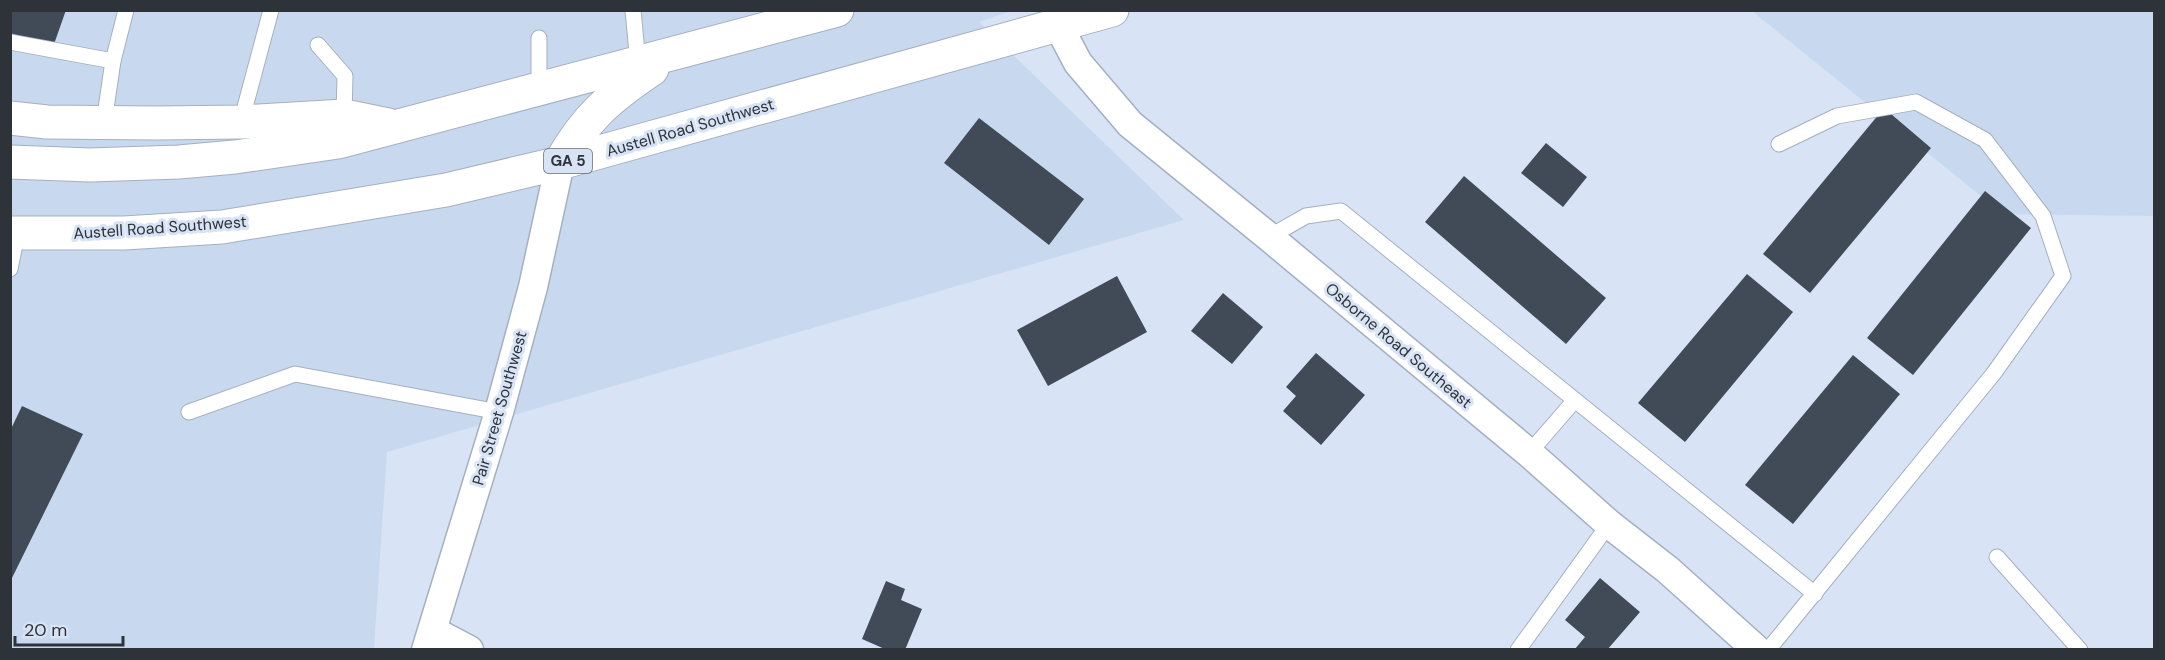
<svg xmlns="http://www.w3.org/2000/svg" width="2165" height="660" viewBox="0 0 2165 660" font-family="'DM Sans',sans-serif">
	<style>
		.built { fill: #c8d9ef }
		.building { fill: #414b58 }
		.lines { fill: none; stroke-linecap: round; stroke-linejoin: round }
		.lane-casing { stroke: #a4b0bf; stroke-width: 17 }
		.street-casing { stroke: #a4b0bf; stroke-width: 31 }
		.primary-casing { stroke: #a4b0bf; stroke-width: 35 }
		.lane { stroke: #fff; stroke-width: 15 }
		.street { stroke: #fff; stroke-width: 28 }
		.primary { stroke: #fff; stroke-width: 33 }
		.labels { text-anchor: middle; stroke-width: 6; stroke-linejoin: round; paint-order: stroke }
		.shield { fill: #d8e4f5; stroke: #616871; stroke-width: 1.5 }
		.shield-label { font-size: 15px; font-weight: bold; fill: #2e3339 }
		.street-label { font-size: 16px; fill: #2e3339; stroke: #d8e4f5 }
	</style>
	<rect width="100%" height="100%" fill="#d8e4f5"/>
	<g class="built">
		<polygon points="10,11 1011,11 979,22 1184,220 387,452 374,649 11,649"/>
		<polygon points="1752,11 2154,11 2154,216 2003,214"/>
	</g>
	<g class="building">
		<polygon points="10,10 66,10 53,47 10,33"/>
		<polygon points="1884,108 1931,148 1810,293 1763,254"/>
		<polygon points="979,118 1084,199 1049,245 944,163"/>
		<polygon points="1546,143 1587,177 1563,207 1521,173"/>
		<polygon points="1464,176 1606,298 1566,344 1425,222"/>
		<polygon points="1985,191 2031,228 1913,375 1867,338"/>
		<polygon points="1747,274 1793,312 1685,442 1638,403"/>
		<polygon points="1117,276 1147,332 1048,386 1017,330"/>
		<polygon points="1223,293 1263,327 1232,364 1191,331"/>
		<polygon points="1316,353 1365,395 1321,445 1283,411 1296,396 1286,387"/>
		<polygon points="1853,355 1900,394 1793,524 1745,485"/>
		<polygon points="22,406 83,434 10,582 10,431"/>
		<polygon points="1600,578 1640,612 1607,650 1574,650 1585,637 1565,620"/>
		<polygon points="886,581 905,589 901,600 922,609 905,650 887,650 862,639"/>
	</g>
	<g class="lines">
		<g class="lane-casing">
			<g id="lane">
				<polyline points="633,10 638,64"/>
				<polyline points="539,38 539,90"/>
				<polyline points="10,42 113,61 104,122"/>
				<polyline points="318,45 345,76 344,116"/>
				<polyline points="113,61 126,10"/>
				<polyline points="241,122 271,10"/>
				<polyline points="1269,237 1306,216 1341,211 1815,594"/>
				<polyline points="10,269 17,234"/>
				<polyline points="189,412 295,374 499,412"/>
				<polyline points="1529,453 1575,400"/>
				<polyline points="1997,557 2080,650"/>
				<polyline points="1518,650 1609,524"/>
				<polyline points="1768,650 1994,373 2063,276 2043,216 1985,140 1916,102 1837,116 1779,144"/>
			</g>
		</g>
		<g class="street-casing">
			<g id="street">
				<polyline points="1058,25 1078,63 1130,124 1269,237 1529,453 1609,524 1668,570 1757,650"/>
				<polyline points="433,631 469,650"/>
				<polyline points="426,650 499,412 533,287 560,163"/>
			</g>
		</g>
		<g class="primary-casing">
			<g id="primary">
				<polyline points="10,118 47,122 157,123 241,122 344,116 388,125"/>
				<polyline points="10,162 90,165 179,162 235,157 338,142 837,10"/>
				<path d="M560,163C586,117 609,98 652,69"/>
				<polyline points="10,233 124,233 222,227 446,190 560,163 1112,10"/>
			</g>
		</g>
		<use href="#lane" class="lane"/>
		<use href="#street" class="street"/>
		<use href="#primary" class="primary"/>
	</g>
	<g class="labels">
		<rect class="shield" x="544" y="149" width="48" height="24" rx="4.5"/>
		<g class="shield-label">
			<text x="568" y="166">GA 5</text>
		</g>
		<g class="street-label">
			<text transform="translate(690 127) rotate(-16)" y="6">Austell Road Southwest</text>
			<text transform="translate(160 227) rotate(-4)" y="6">Austell Road Southwest</text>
			<text transform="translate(1399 345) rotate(40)" y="6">Osborne Road Southeast</text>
			<text transform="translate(499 408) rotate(-74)" y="6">Pair Street Southwest</text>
		</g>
	</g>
	<rect width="2165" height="660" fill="none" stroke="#2e3339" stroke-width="24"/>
	<path d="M15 636v9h108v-9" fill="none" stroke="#2e3339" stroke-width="3"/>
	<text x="24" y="636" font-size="18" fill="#2e3339" stroke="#d8e4f5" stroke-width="4.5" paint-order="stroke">20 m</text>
</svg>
